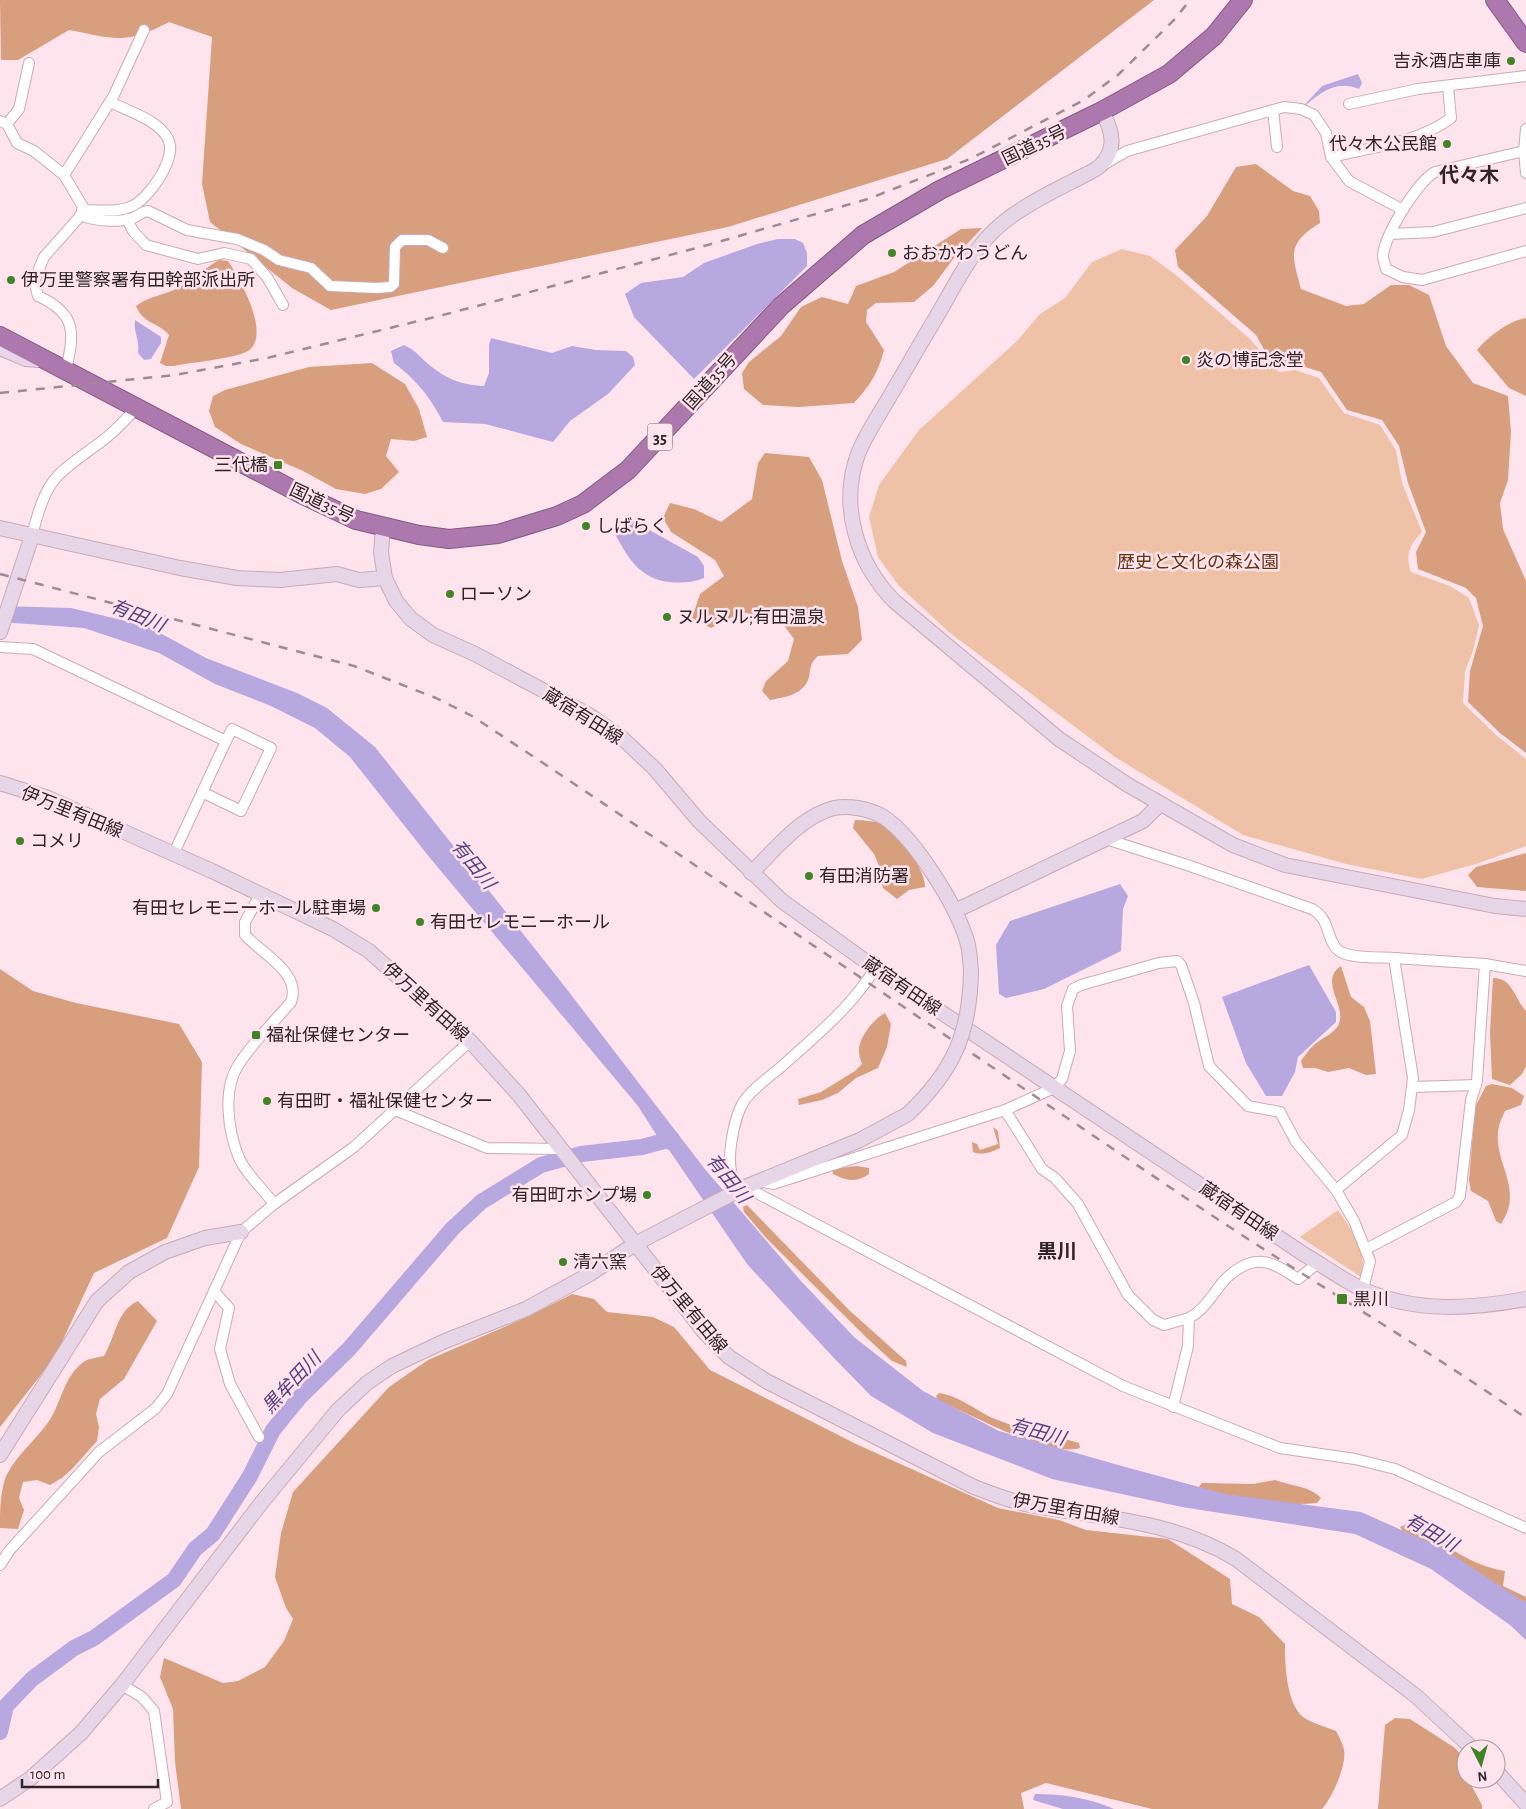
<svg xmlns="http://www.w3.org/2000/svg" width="1526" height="1809" viewBox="0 0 1526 1809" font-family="'Alegreya Sans','Noto Sans JP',sans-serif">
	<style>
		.green { fill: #efc2a7 }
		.forest { fill: #d79f7e }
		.water { fill: #b7a8e0 }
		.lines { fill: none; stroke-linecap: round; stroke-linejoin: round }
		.river { stroke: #b7a8e0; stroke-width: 16 }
		.street-casing { stroke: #cbaab6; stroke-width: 12 }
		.secondary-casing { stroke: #cbaab6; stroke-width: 16 }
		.highway-casing { stroke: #815b7f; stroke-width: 20 }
		.street { stroke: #fff; stroke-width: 10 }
		.secondary { stroke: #e6d6e7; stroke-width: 14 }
		.highway { stroke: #ad78ae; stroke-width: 18 }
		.rail { stroke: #a08b93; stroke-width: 2.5; stroke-dasharray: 9 9; stroke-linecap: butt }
		.secondary-bridge-casing { stroke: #cbaab6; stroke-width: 16; stroke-linecap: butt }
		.secondary-bridge { stroke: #e6d6e7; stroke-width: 14 }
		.poi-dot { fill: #408427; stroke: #ffe3ed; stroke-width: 2 }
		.labels { text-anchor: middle; stroke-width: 5; stroke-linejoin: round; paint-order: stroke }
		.shield { fill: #ffe3ed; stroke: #6e5d64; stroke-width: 1 }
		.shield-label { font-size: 16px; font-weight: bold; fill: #302429 }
		.poi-label { font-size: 18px; fill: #302429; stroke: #ffe3ed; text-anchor: start }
		.street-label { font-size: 18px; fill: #302429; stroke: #ffe3ed }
		.park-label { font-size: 18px; fill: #67330e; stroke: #ffe3ed }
		.water-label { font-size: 19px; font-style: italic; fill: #553f83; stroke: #ffe3ed }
		.quarter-label { font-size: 20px; font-weight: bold; fill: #302429; stroke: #ffe3ed }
	</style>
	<rect width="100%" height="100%" fill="#ffe3ed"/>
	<g class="green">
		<path d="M1122,249L1150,256L1176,275L1250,339L1279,372L1295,370L1319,378L1344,413L1380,425L1396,450L1402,483L1422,532C1409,546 1405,554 1411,572L1450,586L1469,598L1479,625L1473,651L1465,671L1463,703L1497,736L1526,759V846L1476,864L1421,879L1346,864L1243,835L1115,757L950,633L899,586L878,557L869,517L879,485L919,430L1017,341L1040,314L1065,298L1092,262Z"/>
		<path d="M1338,1210C1352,1231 1368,1250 1361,1277L1300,1237Z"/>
	</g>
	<g class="forest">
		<path d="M0,0H1154L947,159L728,227L331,310L292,288L210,222L202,184L212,37L169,22C125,45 116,39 69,30L18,60H1Z"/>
		<path d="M1256,164L1293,191L1310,196L1319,211L1320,223C1286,244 1292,255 1301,289L1346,306L1364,304L1391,285H1409L1429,295L1446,346L1473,383L1508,396L1511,432L1508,480L1500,503L1503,529L1526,581V753L1500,733L1468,702L1470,671L1483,626L1476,598L1466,588L1418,569L1416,552L1426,532L1408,483L1399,446L1382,420L1347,410L1321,372L1299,365L1282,368L1267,355L1256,335L1178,267L1175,250L1207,216L1236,167Z"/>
		<path d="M982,228L954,258L933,286L914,302L876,303L867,310L866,322L884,350C878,373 870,386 854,403L799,407L763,405L744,389L742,373L749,362L781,336L801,307L822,297L848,304L856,286L894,272L961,229Z"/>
		<path d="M219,260L228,261C239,277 274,338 246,352C231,359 193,362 174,366H166L160,363L169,335C157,321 144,325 136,306C150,295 168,295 183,285C196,278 206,267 219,260Z"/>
		<path d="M1526,318V396L1509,388L1477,350C1489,336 1508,321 1526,318Z"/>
		<polygon points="372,363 405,384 419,409 427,437 414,441 391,439 386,456 399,472 381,489 365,494 336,489 303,471 241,444 215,427 209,411 213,396 225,390 309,367"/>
		<path d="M765,453L809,457L822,480L842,561L858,607L862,640L848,654L818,656C810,663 811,667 809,677C804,695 785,697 770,700L762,691L766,681L788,661L794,639L780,620L742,612L711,628L692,618L700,594L724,576L715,560L671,532L663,518L670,503L694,509L721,522L752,499L758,463Z"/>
		<path d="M855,820C864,820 874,821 882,824C898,832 926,870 925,887L909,890L897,899L883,888L880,876L882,873L874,854L853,828Z"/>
		<polygon points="1526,853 1526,891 1477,887 1468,875 1476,867"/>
		<path d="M1341,966L1351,997L1364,1007L1370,1021L1376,1074L1366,1075L1349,1068L1328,1072L1315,1068H1303L1301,1061C1305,1056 1308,1050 1313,1046C1322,1037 1338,1033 1340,1020C1343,1002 1320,980 1341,966Z"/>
		<polygon points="0,969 33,991 76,1003 179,1024 202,1062 199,1167 167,1238 94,1273 55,1357 0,1427"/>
		<path d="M1493,978C1513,978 1514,998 1526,1011V1066L1522,1074L1510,1085L1492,1079L1490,1032Z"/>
		<path d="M885,1013L891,1024L887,1047L878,1068L856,1078L838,1093L822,1100L799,1105L798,1099L821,1092L855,1071L862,1064C861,1061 859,1056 859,1052C858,1039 873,1019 885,1013Z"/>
		<path d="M1492,1084L1512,1088L1524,1096L1521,1105L1505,1111C1503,1116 1500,1121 1499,1126C1491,1161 1526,1189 1501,1224L1496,1221L1488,1201L1471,1191L1469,1180L1475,1107L1486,1086Z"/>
		<path d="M993,1127L998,1131L1000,1148C992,1152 982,1156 973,1152L972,1142L977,1144L980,1150L998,1144Z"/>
		<path d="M856,1166L869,1168V1174C856,1183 847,1181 833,1174L832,1169Z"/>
		<polygon points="747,1205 849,1310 906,1361 907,1367 892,1361 868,1339 767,1239 744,1212 743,1207"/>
		<path d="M572,1294L594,1299L607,1312L653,1317L674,1327L710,1370L856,1444L998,1508L1059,1520L1086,1530L1168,1539L1230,1579L1232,1604L1259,1617L1285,1644C1285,1665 1286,1702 1303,1717C1312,1723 1326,1727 1336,1731C1339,1737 1343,1744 1344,1750C1347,1765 1332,1798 1322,1809H1152L1046,1783L1021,1793L1024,1809H181L175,1762L173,1709L160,1677L164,1658L223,1683L238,1681L265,1667L284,1641L293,1619L286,1608L275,1577L281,1533L293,1492L389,1387L428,1360L527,1317Z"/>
		<path d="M138,1301L157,1321L124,1379L100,1399L96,1414L99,1427L97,1441L73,1468L62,1478L50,1485L37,1480L23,1482L19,1498L24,1510L18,1529L0,1528C0,1512 0,1495 5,1479C15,1455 37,1440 51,1418C61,1401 64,1379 80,1365C86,1358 96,1358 104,1356C116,1336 116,1311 138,1301Z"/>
		<path d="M939,1393C960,1396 976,1411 995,1419C1023,1430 1051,1434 1079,1443L1080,1448C1046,1458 971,1413 938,1401L936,1396Z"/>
		<path d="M1275,1480C1291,1486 1310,1486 1321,1498L1317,1503C1277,1507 1237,1498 1198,1488L1202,1483L1253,1484Z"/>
		<path d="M1421,1522C1442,1546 1473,1566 1505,1571L1503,1586L1526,1597V1619L1407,1537L1400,1527L1407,1524Z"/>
		<polygon points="1395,1718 1410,1719 1455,1748 1462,1756 1466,1779 1468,1779 1482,1805 1482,1809 1378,1809 1385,1725"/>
	</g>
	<g class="water">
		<path d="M1358,74L1362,83L1359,89C1335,79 1319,94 1301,109L1322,86Z"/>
		<polygon points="778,239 795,239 803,243 807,253 807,266 694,379 634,317 625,294 641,283 683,277 704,263 757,244"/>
		<path d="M135,320L161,337V343L151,359L144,360L138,353C140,339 133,332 135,320Z"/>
		<path d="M491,338L552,353L572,346L596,350L626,351L633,357L635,365L608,394L570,421L553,442L485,424L443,422C429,395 417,381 394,363L391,351L404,345C415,350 418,355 426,362C444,378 460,385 484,386L489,373V345Z"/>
		<path d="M633,521L698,557L704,566V578C692,583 682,583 669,582C640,579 628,558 615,534L627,522Z"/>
		<polygon points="0,606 71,608 147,626 206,658 297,693 327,708 375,747 562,983 704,1168 800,1280 854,1337 923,1391 999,1431 1118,1465 1225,1494 1361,1512 1444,1549 1526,1603 1526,1640 1510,1625 1431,1569 1355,1534 1182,1507 1052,1479 933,1433 871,1396 833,1357 747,1264 669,1150 660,1147 659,1139 638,1106 430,858 350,757 315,728 271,706 215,684 159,653 84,628 0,622"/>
		<polygon points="1120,884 1128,896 1123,909 1121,951 1044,989 1006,998 999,994 996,945 1010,921"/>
		<polygon points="1309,965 1336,1012 1336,1022 1298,1057 1295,1072 1282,1096 1266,1096 1246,1063 1222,997"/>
		<path d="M1035,1794C1062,1794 1090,1798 1114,1809H1063L1033,1800Z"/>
	</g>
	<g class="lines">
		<polyline class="river" points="0,1732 6,1706 32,1679 74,1648 94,1638 174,1580 195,1549 213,1534 250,1476 273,1430 300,1397 349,1349 452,1229 481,1202 541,1165 581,1154 642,1147 672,1139"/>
		<g class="street-casing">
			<g id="street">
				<polyline points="1349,104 1418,89 1526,76"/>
				<polyline points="1273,110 1284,107 1301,109 1314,115 1326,133 1331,157 1349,181 1403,210"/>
				<path d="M0,121L7,124L17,143L34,151L64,175L83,207L82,214L44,257L34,281L38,296C78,314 74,334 66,370"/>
				<polyline points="7,124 19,109 29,63"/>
				<polyline points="1526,129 1524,151 1526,173"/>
				<path d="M1524,151L1435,172C1417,182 1383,237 1383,257C1384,261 1385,265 1386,269L1403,277L1422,280L1526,251"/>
				<path d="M1331,157C1371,147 1418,143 1451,118L1448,87"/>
				<polyline points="1103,165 1127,151 1273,110 1277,147"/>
				<polyline points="64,175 113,97 144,30"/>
				<path d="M82,210C98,210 118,213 132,206C149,199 178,157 168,139C159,120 128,111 110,102"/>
				<path d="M80,215C95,221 118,223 133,218C139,215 141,212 148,211L187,230L237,239L264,250L279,260L311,268L330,286L376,288L390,287L394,284L395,247L402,240H428L443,248"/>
				<polyline points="127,219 133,231 146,245 198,259 224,253 251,259 267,277 283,305"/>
				<polyline points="1391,234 1433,232 1526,208"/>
				<path d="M32,536C46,477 55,476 102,441C115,432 126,418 138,407"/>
				<polyline points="0,647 33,649 226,741 173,855"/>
				<polyline points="202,792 241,811 271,748 232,729 226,741"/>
				<path d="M1106,839L1187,865L1312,909C1331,919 1326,941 1339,951C1351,959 1380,957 1394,958"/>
				<path d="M260,895L245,922V935C262,954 302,973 291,1002C274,1022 253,1042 239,1064C222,1089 228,1131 239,1158C246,1174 264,1190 274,1204"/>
				<path d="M875,968C854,1005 812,1039 781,1067C769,1077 753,1088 744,1101C734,1117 723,1167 736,1182L1123,1386L1280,1448L1355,1459L1395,1469L1526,1528"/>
				<polyline points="1412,1087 1476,1085"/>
				<polyline points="395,1110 487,1148 562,1149"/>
				<polyline points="1005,1110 1042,1169 1055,1178 1078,1204 1128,1295 1153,1320 1164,1325 1189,1318"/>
				<polyline points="759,1181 773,1184 1005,1110 1054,1088 1062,1079 1070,1051 1067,1006 1073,989 1081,985 1159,963 1177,961 1181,965 1194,1003 1209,1066 1248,1106 1280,1112 1296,1142 1336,1190"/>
				<polyline points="1366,1249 1456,1202 1460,1196 1471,1100 1477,1081 1485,964"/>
				<polyline points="1363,1289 1370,1261 1354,1221 1336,1190 1402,1135 1409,1110 1413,1078 1394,958 1485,964 1526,971"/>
				<polyline points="214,1291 229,1308 220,1349 230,1384 259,1437"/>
				<path d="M1173,1407L1188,1346L1189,1318C1201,1312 1208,1301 1216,1291C1226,1276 1244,1260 1263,1262C1276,1263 1288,1273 1298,1279L1318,1263"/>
				<polyline points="0,1565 9,1551 99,1452 156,1408 167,1394 241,1232 274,1204 354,1147 470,1041"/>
				<polyline points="122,1685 142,1697 154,1711 167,1802 154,1809"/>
			</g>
		</g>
		<g class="secondary-casing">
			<g id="secondary">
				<path d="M1102,111C1112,130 1118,149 1100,166C1093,172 1082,176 1073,181C1048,194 1021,207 999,226C969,252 952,292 931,326C916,351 902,376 887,401C877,418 865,436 858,454C839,506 857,563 894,601L1059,739L1128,785L1233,845L1285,865L1495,906L1526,909"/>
				<polyline points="0,348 26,359 38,360"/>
				<polyline points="0,528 180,568 237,578 280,580 337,574 359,580 385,578"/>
				<path d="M383,528L381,552L385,578L396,601L411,619L433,635L475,654L589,715L622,738L655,769L699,821L782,901L875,968L1305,1255C1324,1266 1344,1281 1364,1290C1417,1313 1471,1309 1526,1299"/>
				<polyline points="0,632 32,536"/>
				<path d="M0,783L48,798L212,871L333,929L369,951L470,1041L519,1095L705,1333L729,1357L766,1381L974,1487C992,1494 1010,1501 1029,1505C1100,1518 1172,1520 1236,1559L1416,1696L1473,1749"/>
				<path d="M751,873C775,850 801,816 834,808C849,805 869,809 882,816C914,836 956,905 967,941C970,951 970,961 971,971"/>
				<polyline points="955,911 1143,821 1160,804"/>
				<polyline points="0,1455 97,1301 129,1272 165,1252 205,1238 241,1232"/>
				<polyline points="1496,1771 1526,1804"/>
				<polyline points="0,1799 31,1778 81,1733 122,1685 262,1502 338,1410 367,1383 392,1366 445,1341 526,1309 590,1274 635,1244 745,1187 860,1140 908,1114"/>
			</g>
		</g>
		<g class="highway-casing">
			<g id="highway">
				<polyline points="1495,0 1526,43"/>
				<polyline points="0,336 301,494 356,520 419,535 449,539 498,534 557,516 583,504 628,470 781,306 863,235 940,190 1102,111 1169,74 1214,36 1243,0"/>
			</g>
		</g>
		<use href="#street" class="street"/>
		<use href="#secondary" class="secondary"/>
		<use href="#highway" class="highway"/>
		<g class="rail">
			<polyline points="0,393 175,375 267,358 443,315 704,246 868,199 970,159 1084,100 1119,74 1175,19 1190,0"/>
			<path d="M0,574L354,666L436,698L472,716C713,875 950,1040 1189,1200C1300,1275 1416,1342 1526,1418"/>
		</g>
		<g class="secondary-bridge-casing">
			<path id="secondary-bridge" d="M908,1114C953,1071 970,1034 971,971"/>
		</g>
		<use href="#secondary-bridge" class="secondary-bridge"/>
	</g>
	<g class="poi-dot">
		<circle cx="1511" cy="61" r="5"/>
		<circle cx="1447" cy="144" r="5"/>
		<circle cx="892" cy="253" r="5"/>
		<circle cx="11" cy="280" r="5"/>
		<circle cx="1186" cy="360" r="5"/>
		<rect x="273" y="460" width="10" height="10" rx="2.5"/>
		<circle cx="586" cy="526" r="5"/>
		<circle cx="450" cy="594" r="5"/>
		<circle cx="667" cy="617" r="5"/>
		<circle cx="20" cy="841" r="5"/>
		<circle cx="809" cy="876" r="5"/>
		<circle cx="376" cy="908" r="5"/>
		<circle cx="420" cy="922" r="5"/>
		<rect x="251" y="1030" width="10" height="10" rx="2.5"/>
		<circle cx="267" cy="1101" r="5"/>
		<circle cx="647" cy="1195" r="5"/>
		<circle cx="563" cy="1262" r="5"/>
		<rect x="1336" y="1293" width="12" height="12" rx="2.5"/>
	</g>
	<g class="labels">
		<rect class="shield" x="647.5" y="423.5" width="25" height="27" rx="4"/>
		<g class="shield-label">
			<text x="660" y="443">35</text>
		</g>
		<g class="poi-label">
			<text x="1501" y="67" text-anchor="end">吉永酒店車庫</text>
			<text x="1437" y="150" text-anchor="end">代々木公民館</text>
			<text x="902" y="259">おおかわうどん</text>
			<text x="21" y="286">伊万里警察署有田幹部派出所</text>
			<text x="1196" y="366">炎の博記念堂</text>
			<text x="268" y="471" text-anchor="end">三代橋</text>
			<text x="596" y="532">しばらく</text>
			<text x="460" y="600">ローソン</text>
			<text x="677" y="623">ヌルヌル;有田温泉</text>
			<text x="30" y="847">コメリ</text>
			<text x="819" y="882">有田消防署</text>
			<text x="366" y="914" text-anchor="end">有田セレモニーホール駐車場</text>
			<text x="430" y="928">有田セレモニーホール</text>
			<text x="266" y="1041">福祉保健センター</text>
			<text x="277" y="1107">有田町・福祉保健センター</text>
			<text x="637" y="1201" text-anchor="end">有田町ホンプ場</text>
			<text x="573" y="1268">清六窯</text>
			<text x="1353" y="1305">黒川</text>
		</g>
		<g class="street-label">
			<text transform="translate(1034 145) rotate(-26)" y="6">国道35号</text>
			<text transform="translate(710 381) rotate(-48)" y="6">国道35号</text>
			<text transform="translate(322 503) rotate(25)" y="6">国道35号</text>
			<text transform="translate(583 716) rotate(32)" y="6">蔵宿有田線</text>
			<text transform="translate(72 812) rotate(22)" y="6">伊万里有田線</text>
			<text transform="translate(902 986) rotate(34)" y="6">蔵宿有田線</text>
			<text transform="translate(426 1002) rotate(42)" y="6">伊万里有田線</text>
			<text transform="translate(1239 1211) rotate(34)" y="6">蔵宿有田線</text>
			<text transform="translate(689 1309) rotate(50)" y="6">伊万里有田線</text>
			<text transform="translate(1066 1509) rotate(10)" y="6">伊万里有田線</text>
		</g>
		<g class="park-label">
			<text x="1198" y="568">歴史と文化の森公園</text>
		</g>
		<g class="water-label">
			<text transform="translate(138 615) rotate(22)" y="7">有田川</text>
			<text transform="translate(474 864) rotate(51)" y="7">有田川</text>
			<text transform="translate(729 1178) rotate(51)" y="7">有田川</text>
			<text transform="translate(291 1382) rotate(-47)" y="7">黒牟田川</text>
			<text transform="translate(1038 1431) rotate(15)" y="7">有田川</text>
			<text transform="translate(1432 1532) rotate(30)" y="7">有田川</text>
		</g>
		<g class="quarter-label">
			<text x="1469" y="182">代々木</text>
			<text x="1057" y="1258">黒川</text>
		</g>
	</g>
	<g transform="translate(1481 1764) rotate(174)"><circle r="24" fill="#ffe3ed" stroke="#ac979f"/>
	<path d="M0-4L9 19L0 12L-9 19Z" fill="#408427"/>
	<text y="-8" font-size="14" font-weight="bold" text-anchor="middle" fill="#302429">N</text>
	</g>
	<path d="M22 1779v8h136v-8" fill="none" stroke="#302429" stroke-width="2.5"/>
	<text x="30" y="1779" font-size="15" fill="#302429" stroke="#ffe3ed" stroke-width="4" paint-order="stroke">100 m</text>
</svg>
